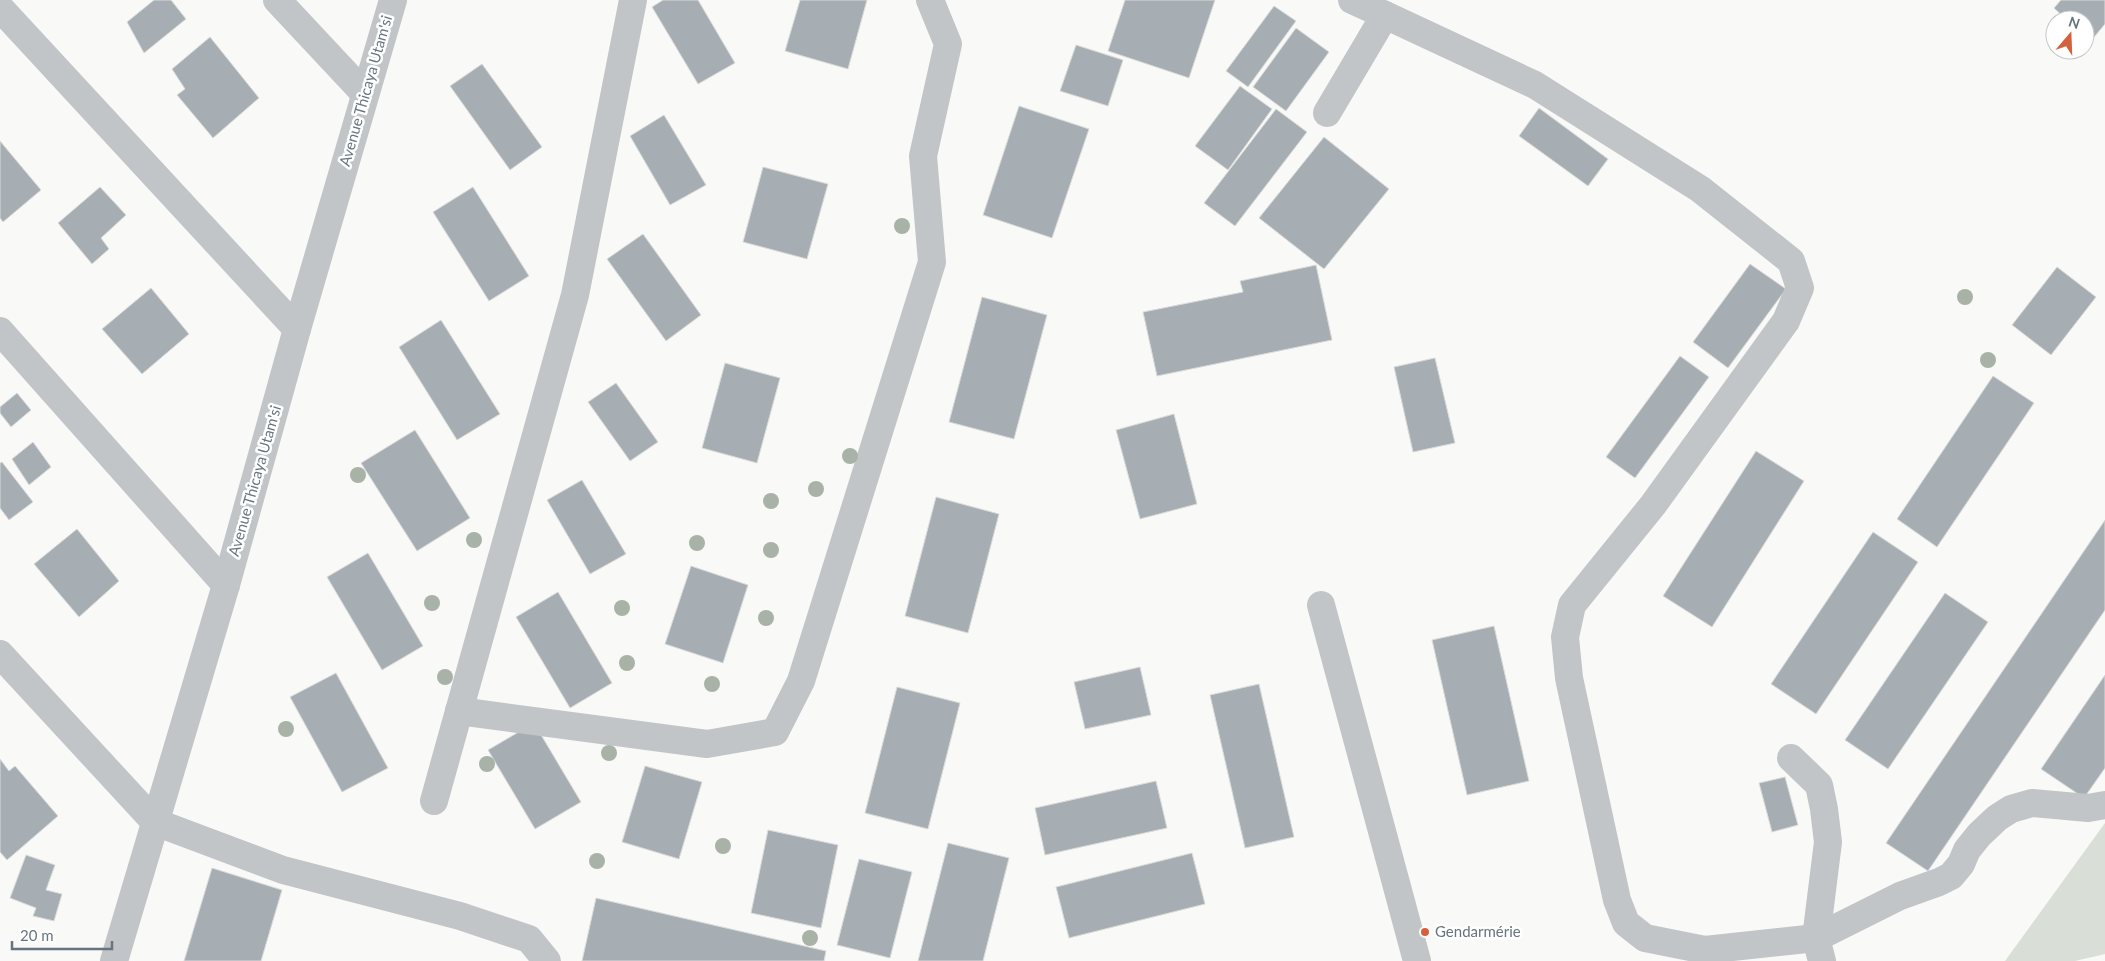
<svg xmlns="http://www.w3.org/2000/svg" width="2105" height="961" viewBox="0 0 2105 961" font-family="Lato,sans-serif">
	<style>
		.green { fill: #d9ded7 }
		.building { fill: #a6aeb3; stroke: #dbdbd9 }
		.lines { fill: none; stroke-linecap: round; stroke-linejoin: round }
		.minor { stroke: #c1c5c8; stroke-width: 28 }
		.tree { fill: #a9b2a7 }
		.poi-dot { fill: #d3613d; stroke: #fff; stroke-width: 2 }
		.labels { text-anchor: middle; stroke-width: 5; stroke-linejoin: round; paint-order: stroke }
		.street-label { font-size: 15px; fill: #66747f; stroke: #fff }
		.poi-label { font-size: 15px; fill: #66747f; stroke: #fff; text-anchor: start }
	</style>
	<rect width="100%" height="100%" fill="#f9f9f7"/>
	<polygon class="green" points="2105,823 2105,954 2075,961 2005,961"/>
	<g class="building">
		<polygon points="154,0 171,0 186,19 144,53 127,22"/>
		<polygon points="663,0 698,0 735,63 698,84 652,7"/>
		<polygon points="800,0 867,0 848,69 785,51"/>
		<polygon points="1125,0 1215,0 1189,78 1108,51"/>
		<polygon points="2061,0 2105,0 2105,24 2090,42 2085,37 2085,20 2067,20 2054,8"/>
		<polygon points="1274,6 1296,21 1248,87 1226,71"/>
		<polygon points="1296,28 1329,52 1286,111 1253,87"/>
		<polygon points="210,37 259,98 213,138 177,95 185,89 172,69"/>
		<polygon points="1076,45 1123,60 1108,106 1060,91"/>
		<polygon points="482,64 542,147 510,170 450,86"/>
		<polygon points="1240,86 1272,109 1228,170 1195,146"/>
		<polygon points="1019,106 1089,129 1052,238 983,215"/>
		<polygon points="1539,108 1608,159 1588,186 1519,136"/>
		<polygon points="1276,109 1307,132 1235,226 1204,203"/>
		<polygon points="664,115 706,185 670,205 630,136"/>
		<polygon points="1324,137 1389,189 1324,269 1259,218"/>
		<polygon points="0,141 41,190 3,222 0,218"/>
		<polygon points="763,167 828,184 807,259 743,242"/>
		<polygon points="100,187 126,215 101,238 109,249 92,264 58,223"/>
		<polygon points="473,187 529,276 489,301 433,212"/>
		<polygon points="643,234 701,315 666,341 607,259"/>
		<polygon points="1750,264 1786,289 1728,368 1693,342"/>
		<polygon points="1316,265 1332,340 1157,376 1143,312 1243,292 1240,281"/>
		<polygon points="2057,267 2096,297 2051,355 2012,325"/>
		<polygon points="151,288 189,334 142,374 102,329"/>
		<polygon points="982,297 1047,315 1014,439 949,422"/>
		<polygon points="441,320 500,414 457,440 399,347"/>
		<polygon points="1680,356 1709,377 1635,478 1606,457"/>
		<polygon points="1435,358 1455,443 1413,452 1394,367"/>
		<polygon points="725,363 780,378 757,463 702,448"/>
		<polygon points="1993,376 2034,403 1937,547 1897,519"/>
		<polygon points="616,383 658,442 630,461 588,402"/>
		<polygon points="17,393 31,410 11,427 0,413 0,407"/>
		<polygon points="1174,414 1197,504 1140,519 1116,430"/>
		<polygon points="415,430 470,518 417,551 361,463"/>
		<polygon points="33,442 51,467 29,485 12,459"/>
		<polygon points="1756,451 1804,481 1712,627 1663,596"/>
		<polygon points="2,462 33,502 9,520 0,508 0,463"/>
		<polygon points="582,480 626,554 590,574 547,500"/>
		<polygon points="936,497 999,514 968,633 905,616"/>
		<polygon points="2105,520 2105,610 1928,871 1886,843"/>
		<polygon points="77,529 119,581 79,617 34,564"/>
		<polygon points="1873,532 1918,562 1816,714 1771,684"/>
		<polygon points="368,553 423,646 382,670 327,577"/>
		<polygon points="691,566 748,585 723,663 665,644"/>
		<polygon points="558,592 612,683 570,708 516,617"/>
		<polygon points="1945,593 1988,622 1888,769 1845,740"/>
		<polygon points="1494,626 1529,781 1467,795 1432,640"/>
		<polygon points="1140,667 1151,715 1085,729 1074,682"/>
		<polygon points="336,673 388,768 342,792 290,697"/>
		<polygon points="2105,675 2105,768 2084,798 2041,769"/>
		<polygon points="1259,684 1294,837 1245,848 1210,695"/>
		<polygon points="897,687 960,703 928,829 865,813"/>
		<polygon points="534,723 581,802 535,829 488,750"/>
		<polygon points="0,759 9,771 15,766 58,816 7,860 0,852"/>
		<polygon points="645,766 702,782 679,859 622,842"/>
		<polygon points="1785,777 1798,825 1772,832 1759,783"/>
		<polygon points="1156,781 1167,828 1045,855 1035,808"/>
		<polygon points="768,830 838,845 821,928 751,913"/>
		<polygon points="948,843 1009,858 983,961 918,961"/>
		<polygon points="1192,853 1205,904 1069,938 1056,887"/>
		<polygon points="26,855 55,865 46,890 62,894 54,921 33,916 36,908 10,898"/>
		<polygon points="859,859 912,872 890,958 837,945"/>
		<polygon points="212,868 282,890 261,961 184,961"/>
		<polygon points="596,898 826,951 824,961 582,961"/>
	</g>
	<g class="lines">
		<g class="minor">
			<polyline points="277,0 365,94"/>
			<polyline points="0,8 297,329"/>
			<polyline points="1385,15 1535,85 1700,189 1791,261 1800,288 1786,321 1653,505 1572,605 1565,637 1569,678 1617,900 1626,923 1645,938 1705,950 1816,938 1900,896 1939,882 1951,876 1961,864 1967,850 1979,835 1997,818 2011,809 2032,803 2088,808 2105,805"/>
			<polyline points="1327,113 1385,15 1352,0"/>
			<polyline points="0,331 226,585"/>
			<polyline points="1321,605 1417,961"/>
			<polyline points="0,654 155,822 283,870 460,916 529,939 547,961"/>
			<polyline points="459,711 707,744 775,732 801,681 932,262 923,156 948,44 930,0"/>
			<polyline points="1791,758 1819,785 1824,809 1828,842 1816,938 1822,961"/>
			<polyline points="434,801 575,295 633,0"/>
			<polyline points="114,961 226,585 297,329 393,0"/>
		</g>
	</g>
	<g class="tree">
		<circle cx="902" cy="226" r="8"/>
		<circle cx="1965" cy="297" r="8"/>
		<circle cx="1988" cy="360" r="8"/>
		<circle cx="850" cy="456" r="8"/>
		<circle cx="358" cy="475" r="8"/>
		<circle cx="816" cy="489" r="8"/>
		<circle cx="771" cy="501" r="8"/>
		<circle cx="474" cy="540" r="8"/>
		<circle cx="697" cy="543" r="8"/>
		<circle cx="771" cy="550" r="8"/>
		<circle cx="432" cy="603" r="8"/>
		<circle cx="622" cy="608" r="8"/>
		<circle cx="766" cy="618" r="8"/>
		<circle cx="627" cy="663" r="8"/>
		<circle cx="445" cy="677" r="8"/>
		<circle cx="712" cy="684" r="8"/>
		<circle cx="286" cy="729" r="8"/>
		<circle cx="609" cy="753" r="8"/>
		<circle cx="487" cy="764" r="8"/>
		<circle cx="723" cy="846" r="8"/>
		<circle cx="597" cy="861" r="8"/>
		<circle cx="810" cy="938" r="8"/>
	</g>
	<circle class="poi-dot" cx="1425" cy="932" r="5"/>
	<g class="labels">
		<g class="street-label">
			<text transform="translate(366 91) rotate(-74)" y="5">Avenue Thicaya Utam'si</text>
			<text transform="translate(255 481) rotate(-74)" y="5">Avenue Thicaya Utam'si</text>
		</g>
		<g class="poi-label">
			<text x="1435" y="937">Gendarmérie</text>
		</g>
	</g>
	<g transform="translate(2070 35) rotate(19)"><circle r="24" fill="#ffffff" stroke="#c2c7cc"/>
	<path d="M0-4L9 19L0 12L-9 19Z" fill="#d3613d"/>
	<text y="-8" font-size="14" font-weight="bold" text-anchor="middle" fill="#66747f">N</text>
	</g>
	<path d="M12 941v8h100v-8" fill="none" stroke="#66747f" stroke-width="2.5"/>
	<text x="20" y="941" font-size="15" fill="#66747f" stroke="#ffffff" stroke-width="4" paint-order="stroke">20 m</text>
</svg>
